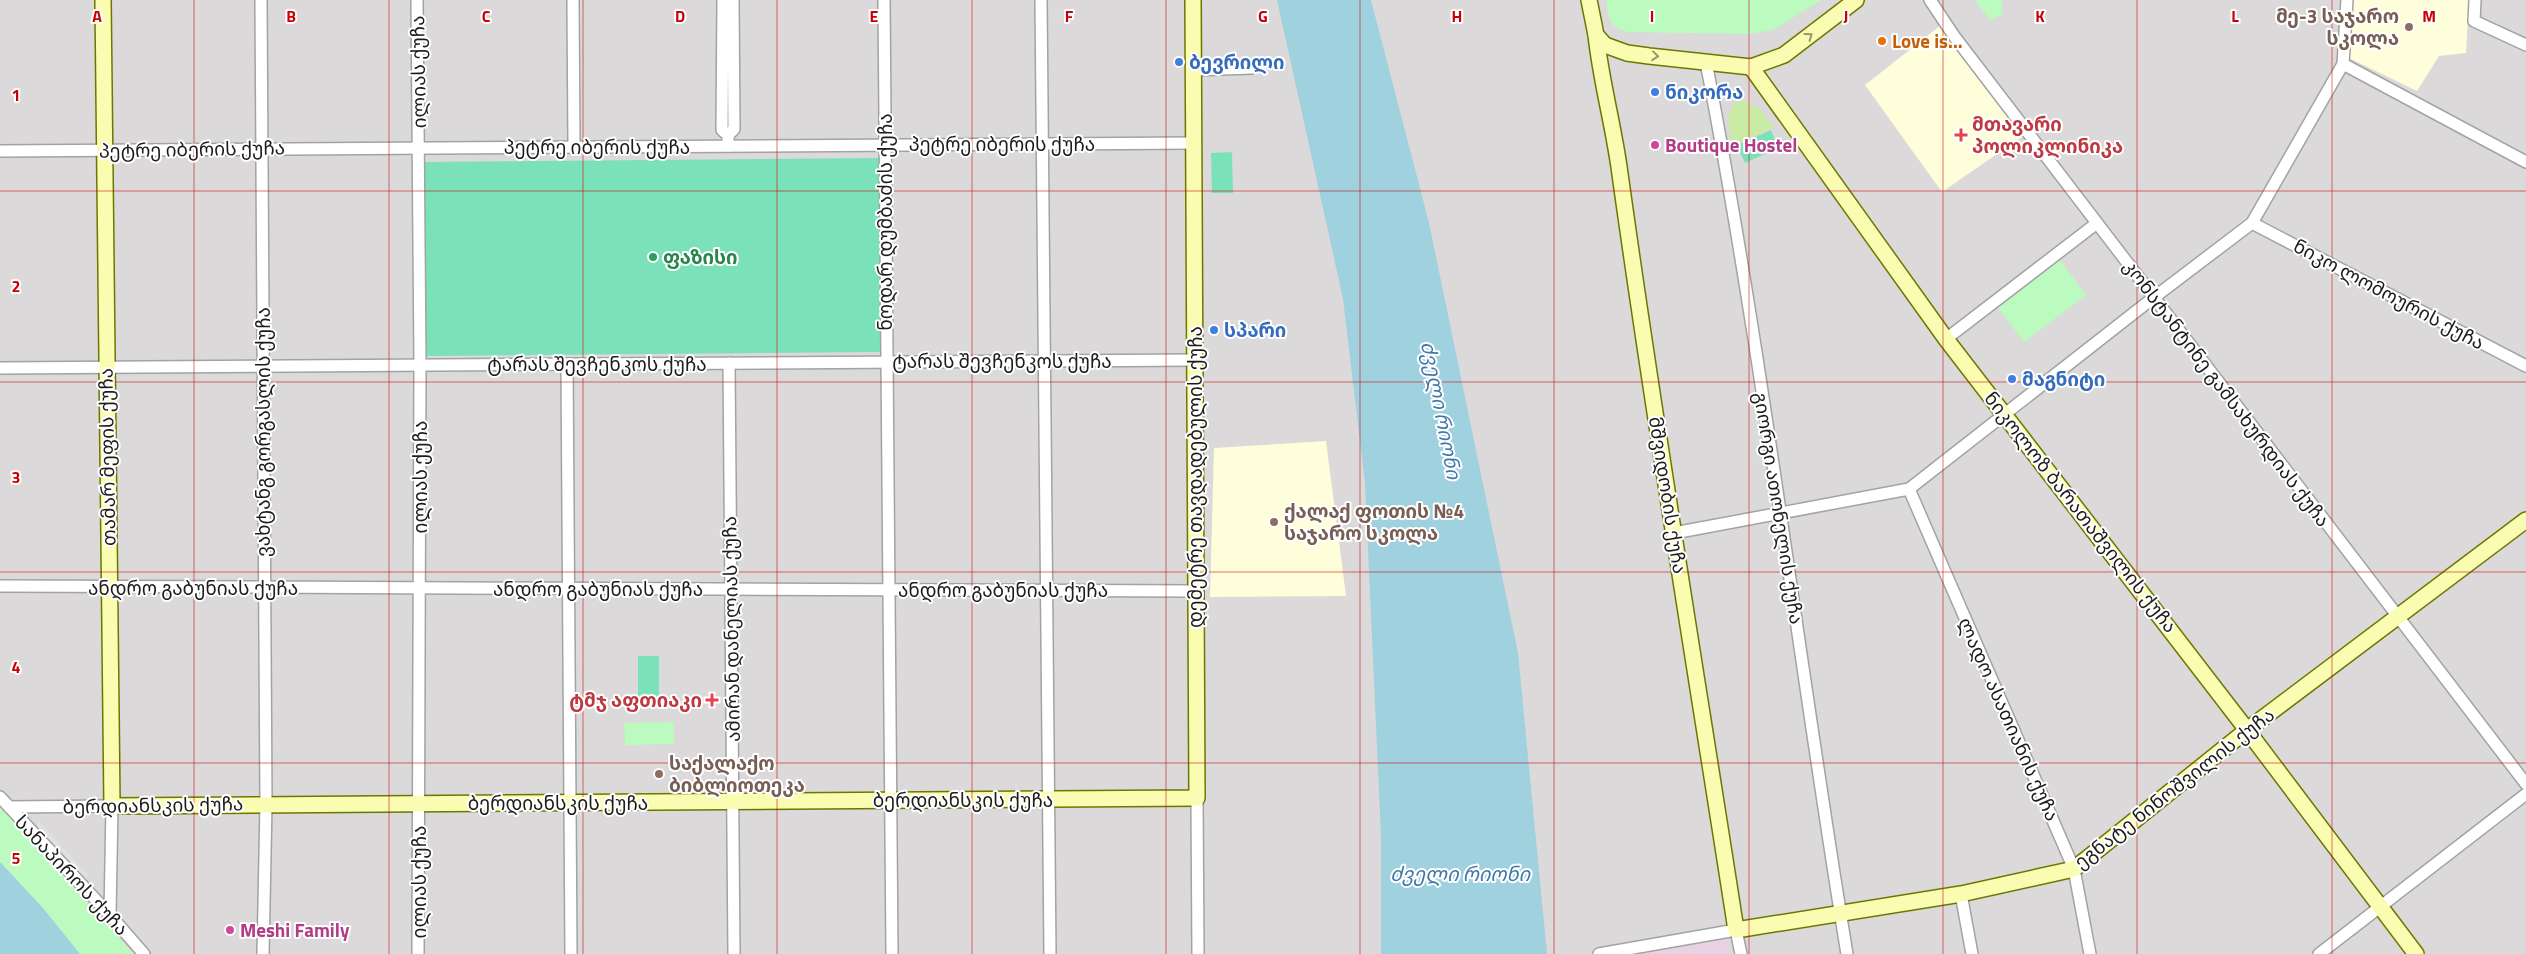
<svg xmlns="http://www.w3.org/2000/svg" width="2526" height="954" viewBox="0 0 2526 954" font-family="'Titillium Web','Noto Sans Georgian',sans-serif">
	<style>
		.residential { fill: #dbd9d9 }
		.industrial { fill: #e8d3e4 }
		.education { fill: #fffeda }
		.grass { fill: #c9eba4 }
		.park { fill: #bbfbbf }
		.pitch { fill: #7be1b8 }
		.parking { fill: #e0e0e0 }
		.water { fill: #a0d1de }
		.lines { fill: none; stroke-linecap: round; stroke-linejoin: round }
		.street-casing { stroke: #a3a3a3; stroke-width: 14 }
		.secondary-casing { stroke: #6d7700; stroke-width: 18 }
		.street { stroke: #fff; stroke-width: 11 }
		.secondary { stroke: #fafcb2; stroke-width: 15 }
		.oneway { stroke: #96976e }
		.grid { fill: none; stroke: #c90005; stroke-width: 1; stroke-opacity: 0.55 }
		.education-dot { fill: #8d6e63; stroke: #fff; stroke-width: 2 }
		.food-dot { fill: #e8710a; stroke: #fff; stroke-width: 2 }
		.shop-dot { fill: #3f7fe0; stroke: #fff; stroke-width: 2 }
		.health-dot { fill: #e0444e; stroke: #fff; stroke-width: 2 }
		.hotel-dot { fill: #d1479c; stroke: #fff; stroke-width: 2 }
		.leisure-dot { fill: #2e9e5b; stroke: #fff; stroke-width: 2 }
		.labels { text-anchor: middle; stroke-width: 4; stroke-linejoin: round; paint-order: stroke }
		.education-label { font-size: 19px; font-weight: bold; fill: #785e54; stroke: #fff; text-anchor: start }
		.food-label { font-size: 19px; font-weight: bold; fill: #c56008; stroke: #fff; text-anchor: start }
		.shop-label { font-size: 19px; font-weight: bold; fill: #366cbe; stroke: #fff; text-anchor: start }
		.street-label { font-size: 19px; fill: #1c1c1c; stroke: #fff }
		.health-label { font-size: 19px; font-weight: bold; fill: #be3a42; stroke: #fff; text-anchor: start }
		.hotel-label { font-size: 19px; font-weight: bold; fill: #b23c85; stroke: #fff; text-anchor: start }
		.leisure-label { font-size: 19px; font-weight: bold; fill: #27864d; stroke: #fff; text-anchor: start }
		.water-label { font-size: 20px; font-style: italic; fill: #4278a8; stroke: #fff }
		.grid-label { font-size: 16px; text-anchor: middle; font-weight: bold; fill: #c90005; stroke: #fff; stroke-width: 4; stroke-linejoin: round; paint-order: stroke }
	</style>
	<rect width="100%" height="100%" fill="#eeeae2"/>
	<polygon class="residential" points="0,0 2526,0 2526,954 133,954 0,805"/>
	<polygon class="industrial" points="1726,936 1730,954 1619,954"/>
	<g class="education">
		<polygon points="2352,0 2469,0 2466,53 2439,56 2417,91 2347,57"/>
		<polygon points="1941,25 2023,136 1942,192 1865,85"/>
		<polygon points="1326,441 1346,596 1210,597 1214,448"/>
	</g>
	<path class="grass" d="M1743,100L1760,109L1774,127L1733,145C1729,129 1724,114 1737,101Z"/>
	<g class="park">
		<path d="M1606,0H1821L1773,30L1748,34L1628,32C1608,26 1609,19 1606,0Z"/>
		<polygon points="1975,0 2002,0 2002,14 1991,21"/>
		<polygon points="2060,260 2086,295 2024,342 1998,308"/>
		<polygon points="674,722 674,744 625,745 624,723"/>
		<polygon points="0,805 133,954 80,954 43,908 0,862"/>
	</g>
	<g class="pitch">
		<polygon points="1771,130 1778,148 1745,163 1737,145"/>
		<polygon points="1232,152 1233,193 1212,193 1211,153"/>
		<polygon points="880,158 881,352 426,356 424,162"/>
		<rect x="638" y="656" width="21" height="42"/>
	</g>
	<polygon class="parking" points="38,820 88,875 85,884 36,830"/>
	<g class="water">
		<polygon points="1277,0 1371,0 1429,223 1518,653 1547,954 1381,954 1381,835 1365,483 1343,299"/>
		<polygon points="0,862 43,908 80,954 0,954"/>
	</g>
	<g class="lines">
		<g class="street-casing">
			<g id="street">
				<polyline points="261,0 266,804 263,954"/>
				<polyline points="417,0 420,365 418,954"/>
				<polyline points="573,0 574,147"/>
				<polyline points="723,0 722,130 728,135 728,146"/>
				<polyline points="884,0 892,954"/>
				<polyline points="1041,0 1050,954"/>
				<polyline points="1930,0 1954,36 2526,784"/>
				<polyline points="2475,0 2474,21 2526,45"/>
				<path d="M1706,62C1763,357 1798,657 1847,954"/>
				<polyline points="2343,64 2526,162"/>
				<polyline points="1193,70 1252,68"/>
				<polyline points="728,135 734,129 733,0"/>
				<polyline points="0,151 1194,143"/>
				<polyline points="2252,223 2526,366"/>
				<polyline points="1946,339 2097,223"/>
				<polyline points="729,363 734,954"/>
				<polyline points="567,364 571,954"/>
				<polyline points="0,368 1194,360"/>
				<polyline points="1909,489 2074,869 2090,954"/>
				<polyline points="1674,533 1909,489 2148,302 2252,223 2343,64 2347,0"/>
				<polyline points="0,586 1196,591"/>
				<polyline points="0,797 110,915 144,954"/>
				<polyline points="1197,798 1198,954"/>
				<polyline points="9,807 112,806 110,915"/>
				<polyline points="1961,894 1972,954"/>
				<polyline points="1599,954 1736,930 1741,954"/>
				<polyline points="2319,954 2526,794"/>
			</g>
		</g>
		<g class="secondary-casing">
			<g id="secondary">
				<polyline points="103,0 112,806 1197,798 1193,0"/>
				<polyline points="1589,0 1596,35 1605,45 1627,53 1649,56 1751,67 1784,55 1856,0"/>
				<path d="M1596,35C1601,82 1614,127 1620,174C1655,427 1697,678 1736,930L1961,894L2074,869L2247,730L2526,520"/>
				<polyline points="1751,67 1946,339 2247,730 2416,954"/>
			</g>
		</g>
		<use href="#street" class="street"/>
		<use href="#secondary" class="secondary"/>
	</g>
	<defs><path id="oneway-chevron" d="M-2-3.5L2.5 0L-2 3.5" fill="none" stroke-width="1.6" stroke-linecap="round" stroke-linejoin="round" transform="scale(1.25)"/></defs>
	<g class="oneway">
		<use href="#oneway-chevron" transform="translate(1809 36) rotate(-36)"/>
		<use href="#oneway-chevron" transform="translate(1655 56) rotate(6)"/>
	</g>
	<path class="grid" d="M194,0V954M389,0V954M583,0V954M777,0V954M972,0V954M1166,0V954M1360,0V954M1554,0V954M1749,0V954M1943,0V954M2137,0V954M2332,0V954M0,191H2526M0,382H2526M0,572H2526M0,763H2526"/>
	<g class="education-dot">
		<circle cx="2409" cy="27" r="5"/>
		<circle cx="1274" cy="522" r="5"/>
		<circle cx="659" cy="774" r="5"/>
	</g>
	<circle class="food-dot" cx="1882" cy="41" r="5"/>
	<g class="shop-dot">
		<circle cx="1179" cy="62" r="5"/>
		<circle cx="1655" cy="92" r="5"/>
		<circle cx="1214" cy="330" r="5"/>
		<circle cx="2012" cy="379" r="5"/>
	</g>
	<g class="health-dot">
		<path d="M1958.5 127.5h5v5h5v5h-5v5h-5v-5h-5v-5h5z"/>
		<path d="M709.5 692.5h5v5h5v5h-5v5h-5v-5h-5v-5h5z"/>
	</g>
	<g class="hotel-dot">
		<circle cx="1655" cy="145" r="5"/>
		<circle cx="230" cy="930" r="5"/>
	</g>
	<circle class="leisure-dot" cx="653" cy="257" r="5"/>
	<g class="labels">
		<g class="education-label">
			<text x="2399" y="23" text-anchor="end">მე-3 საჯარო<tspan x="2399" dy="22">სკოლა</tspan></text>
			<text x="1284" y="518">ქალაქ ფოთის №4<tspan x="1284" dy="22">საჯარო სკოლა</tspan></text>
			<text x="669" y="770">საქალაქო<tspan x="669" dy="22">ბიბლიოთეკა</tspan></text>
		</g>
		<g class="food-label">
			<text x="1892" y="48">Love is...</text>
		</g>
		<g class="shop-label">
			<text x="1189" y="69">ბევრილი</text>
			<text x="1665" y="99">ნიკორა</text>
			<text x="1224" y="337">სპარი</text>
			<text x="2022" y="386">მაგნიტი</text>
		</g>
		<g class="street-label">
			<text transform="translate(418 72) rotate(-91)" y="7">ილიას ქუჩა</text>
			<text x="1002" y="151">პეტრე იბერის ქუჩა</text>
			<text x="597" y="154">პეტრე იბერის ქუჩა</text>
			<text transform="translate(192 149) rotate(-1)" y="7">პეტრე იბერის ქუჩა</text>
			<text transform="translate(885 222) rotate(-90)" y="7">ნოდარ დუმბაძის ქუჩა</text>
			<text transform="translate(2389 294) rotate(28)" y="7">ნიკო ლომოურის ქუჩა</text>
			<text x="1002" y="368">ტარას შევჩენკოს ქუჩა</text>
			<text x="597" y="371">ტარას შევჩენკოს ქუჩა</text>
			<text transform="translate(2227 393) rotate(53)" y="7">კონსტანტინე გამსახურდიას ქუჩა</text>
			<text transform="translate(263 432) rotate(-90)" y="7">ვახტანგ გორგასლის ქუჩა</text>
			<text transform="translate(107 457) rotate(-91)" y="7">თამარ მეფის ქუჩა</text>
			<text transform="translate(420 477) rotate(-90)" y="7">ილიას ქუჩა</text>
			<text transform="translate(1195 477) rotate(-90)" y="7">დემეტრე თავდადებულის ქუჩა</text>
			<text transform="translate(1668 495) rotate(81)" y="7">მშვიდობის ქუჩა</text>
			<text transform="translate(1779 508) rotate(81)" y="7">გიორგი ათონელის ქუჩა</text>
			<text transform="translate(2081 512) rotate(52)" y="7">ნიკოლოზ ბარათაშვილის ქუჩა</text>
			<text x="193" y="595">ანდრო გაბუნიას ქუჩა</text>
			<text x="598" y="596">ანდრო გაბუნიას ქუჩა</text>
			<text x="1003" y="597">ანდრო გაბუნიას ქუჩა</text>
			<text transform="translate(731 629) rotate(-91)" y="7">ამირან დანელიას ქუჩა</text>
			<text transform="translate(2009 719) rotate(66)" y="7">ლადო ასათიანის ქუჩა</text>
			<text transform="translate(2174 788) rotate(-38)" y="7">ეგნატე ნინოშვილის ქუჩა</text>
			<text x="963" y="807">ბერდიანსკის ქუჩა</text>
			<text x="558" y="810">ბერდიანსკის ქუჩა</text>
			<text transform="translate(153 805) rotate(-1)" y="7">ბერდიანსკის ქუჩა</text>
			<text transform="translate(72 875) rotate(47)" y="7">სანაპიროს ქუჩა</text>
			<text transform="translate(419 882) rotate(-90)" y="7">ილიას ქუჩა</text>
		</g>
		<g class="health-label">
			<text x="1972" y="131">მთავარი<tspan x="1972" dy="22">პოლიკლინიკა</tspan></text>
			<text x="702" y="707" text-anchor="end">ტმჯ აფთიაკი</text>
		</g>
		<g class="hotel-label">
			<text x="1665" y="152">Boutique Hostel</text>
			<text x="240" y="937">Meshi Family</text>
		</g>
		<g class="leisure-label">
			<text x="663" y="264">ფაზისი</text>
		</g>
		<g class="water-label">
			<text transform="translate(1441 410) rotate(79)" y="7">ძველი რიონი</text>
			<text x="1460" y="881">ძველი რიონი</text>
		</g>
	</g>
	<g class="grid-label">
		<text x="97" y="22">A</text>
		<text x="291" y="22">B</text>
		<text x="486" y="22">C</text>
		<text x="680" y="22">D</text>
		<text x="874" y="22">E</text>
		<text x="1069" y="22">F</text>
		<text x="1263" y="22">G</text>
		<text x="1457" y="22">H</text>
		<text x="1652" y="22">I</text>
		<text x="1846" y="22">J</text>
		<text x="2040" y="22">K</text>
		<text x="2235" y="22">L</text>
		<text x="2429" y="22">M</text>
		<text x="16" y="101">1</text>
		<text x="16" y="292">2</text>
		<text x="16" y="483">3</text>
		<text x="16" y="673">4</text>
		<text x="16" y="864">5</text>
	</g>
</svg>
